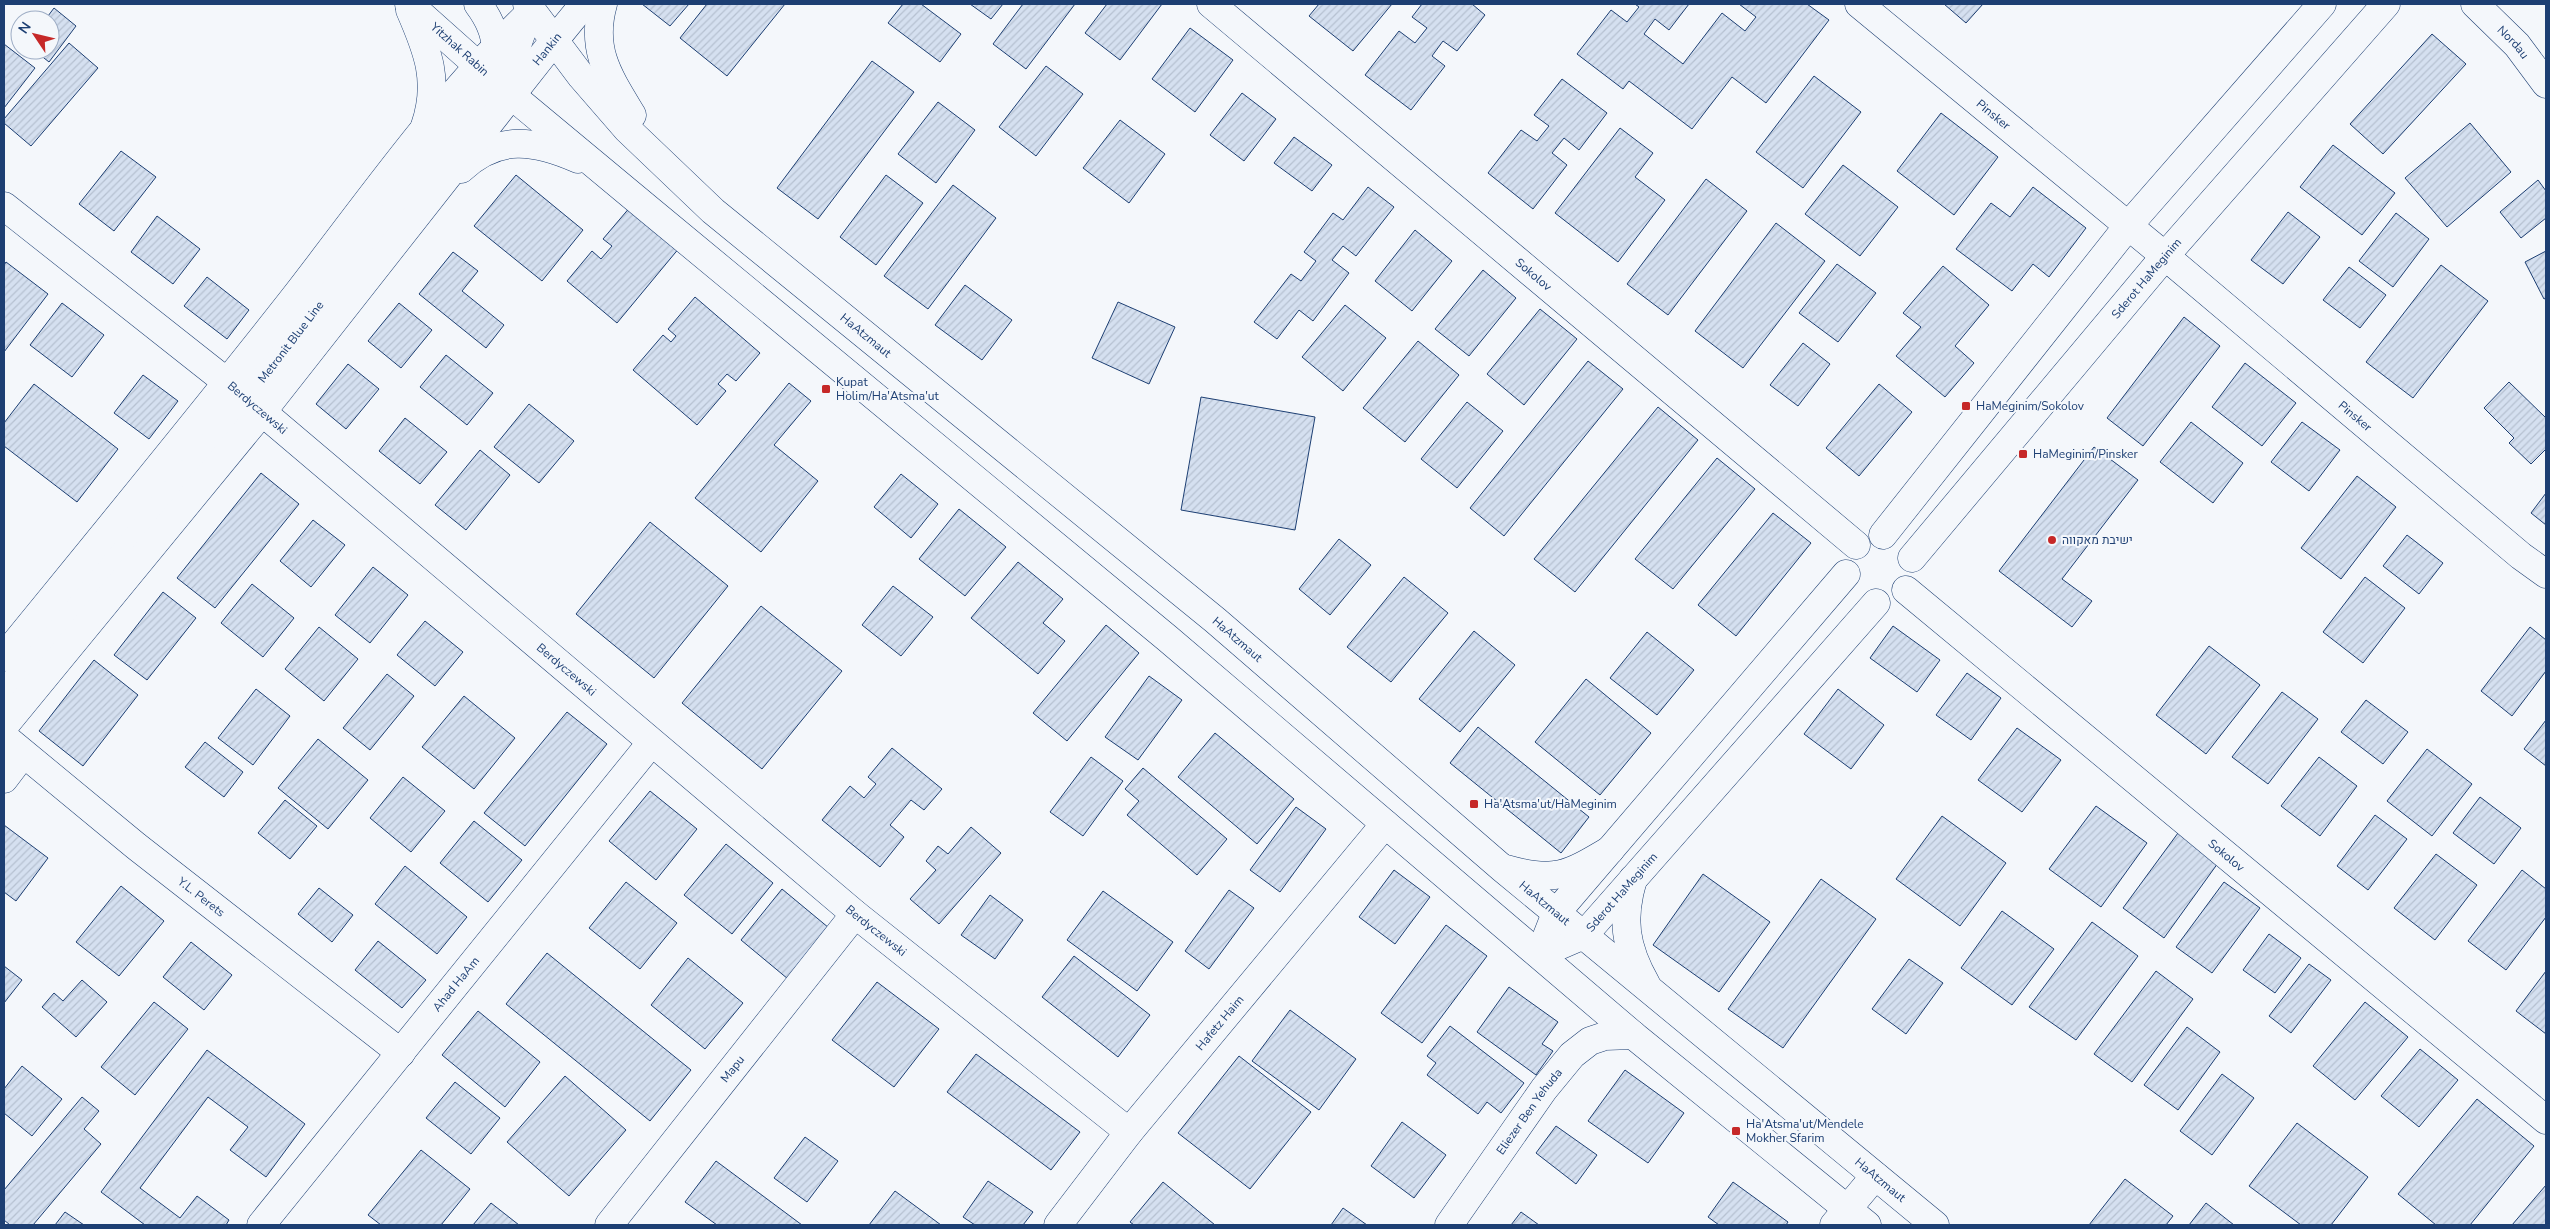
<svg xmlns="http://www.w3.org/2000/svg" width="2550" height="1229" viewBox="0 0 2550 1229" font-family="'Nunito Sans',Heebo,sans-serif">
	<style>
		.building { fill: url(#building-hatch); stroke: #1d3f73 }
		.lines { fill: none; stroke-linecap: round; stroke-linejoin: round }
		.minor-casing { stroke: #1d3f73; stroke-width: 29 }
		.major-casing { stroke: #1d3f73; stroke-width: 29 }
		.minor { stroke: #f4f7fb; stroke-width: 28 }
		.major { stroke: #f4f7fb; stroke-width: 28 }
		.poi-dot { fill: #c62828; stroke: #f4f7fb; stroke-width: 2 }
		.labels { text-anchor: middle; stroke-width: 4; stroke-linejoin: round; paint-order: stroke }
		.street-label { font-size: 12px; fill: #1d3f73; stroke: #f4f7fb }
		.poi-label { font-size: 12px; fill: #1d3f73; stroke: #f4f7fb; text-anchor: start }
	</style>
	<defs>
		<pattern id="building-hatch" width="6" height="6" patternUnits="userSpaceOnUse" patternTransform="scale(1.25)"><rect width="6" height="6" fill="#d5e0f0"/><path d="M-1 1l2-2M0 6l6-6M5 7l2-2" fill="none" stroke="#b6c1d1"/></pattern>
	</defs>
	<rect width="100%" height="100%" fill="#f4f7fb"/>
	<g class="building">
		<polygon points="642,4 689,4 670,26"/>
		<polygon points="707,4 785,4 727,76 680,38"/>
		<polygon points="903,4 921,4 961,34 940,62 888,23"/>
		<polygon points="970,4 1003,4 991,19"/>
		<polygon points="1023,4 1075,4 1026,69 993,44"/>
		<polygon points="1107,4 1162,4 1120,60 1085,33"/>
		<polygon points="1319,4 1392,4 1353,51 1309,16"/>
		<polygon points="1422,4 1472,4 1485,15 1457,51 1443,41 1432,56 1445,66 1411,110 1365,75 1399,31 1415,43 1427,28 1412,17"/>
		<polygon points="1635,4 1689,4 1669,30 1655,19 1644,34 1683,64 1722,13 1745,31 1756,17 1739,4 1807,4 1829,20 1766,103 1732,77 1692,129 1629,81 1623,89 1577,54 1611,10 1627,22 1639,7"/>
		<polygon points="1944,4 1983,4 1966,23"/>
		<polygon points="54,8 76,26 49,62 34,50 50,50 50,20 45,20"/>
		<polygon points="1190,28 1233,60 1195,112 1152,79"/>
		<polygon points="2432,34 2466,64 2383,154 2350,124"/>
		<polygon points="69,43 98,68 31,146 4,123 4,119"/>
		<polygon points="4,44 35,68 4,108"/>
		<polygon points="872,61 914,92 818,219 777,188"/>
		<polygon points="1046,66 1083,94 1036,156 999,127"/>
		<polygon points="1814,76 1861,112 1803,188 1756,152"/>
		<polygon points="1562,79 1607,113 1579,150 1564,138 1552,153 1567,165 1533,209 1488,173 1521,130 1537,141 1549,126 1534,115"/>
		<polygon points="1242,93 1276,119 1244,161 1210,135"/>
		<polygon points="938,102 975,130 936,183 898,154"/>
		<polygon points="1941,113 1998,157 1954,215 1897,171"/>
		<polygon points="1120,120 1165,154 1129,203 1083,168"/>
		<polygon points="2470,123 2511,172 2447,227 2405,178"/>
		<polygon points="1620,128 1653,153 1635,177 1665,200 1618,262 1555,213"/>
		<polygon points="1294,137 1332,165 1312,191 1274,163"/>
		<polygon points="2333,145 2395,193 2362,235 2300,187"/>
		<polygon points="121,151 156,177 114,231 79,204"/>
		<polygon points="1843,165 1898,207 1860,256 1805,214"/>
		<polygon points="516,175 583,230 542,281 474,226"/>
		<polygon points="886,175 923,203 876,265 840,237"/>
		<polygon points="1706,179 1747,211 1668,315 1627,284"/>
		<polygon points="2538,180 2546,191 2546,218 2521,238 2500,212"/>
		<polygon points="953,185 996,218 928,309 884,276"/>
		<polygon points="1368,187 1394,207 1356,256 1343,246 1332,260 1349,273 1313,321 1299,310 1277,339 1254,322 1291,274 1301,281 1316,261 1304,252 1333,213 1343,220"/>
		<polygon points="2033,187 2086,228 2049,277 2033,264 2012,291 1956,249 1991,203 2010,217"/>
		<polygon points="631,206 680,247 617,323 567,281 592,251 601,259 612,246 603,239"/>
		<polygon points="2288,212 2320,237 2283,284 2251,260"/>
		<polygon points="2396,213 2429,239 2393,287 2359,261"/>
		<polygon points="157,216 200,249 173,284 131,252"/>
		<polygon points="1776,223 1825,261 1743,368 1695,331"/>
		<polygon points="1415,230 1452,261 1412,311 1375,281"/>
		<polygon points="2546,251 2546,298 2544,299 2525,262"/>
		<polygon points="453,252 478,271 462,291 504,325 486,348 419,294"/>
		<polygon points="6,262 48,294 4,352 4,265"/>
		<polygon points="1837,264 1876,293 1838,342 1799,313"/>
		<polygon points="2441,265 2488,301 2413,398 2366,362"/>
		<polygon points="1943,266 1989,305 1955,346 1974,363 1945,397 1896,356 1921,327 1903,313"/>
		<polygon points="2349,267 2386,295 2360,328 2323,300"/>
		<polygon points="1483,270 1516,298 1469,356 1435,329"/>
		<polygon points="207,277 249,310 227,339 184,306"/>
		<polygon points="965,285 1012,320 982,360 935,325"/>
		<polygon points="695,297 760,353 736,381 727,374 718,384 726,391 697,425 633,370 663,335 671,342 676,336 668,329"/>
		<polygon points="1118,302 1175,327 1149,384 1092,358"/>
		<polygon points="62,303 104,335 72,377 30,345"/>
		<polygon points="399,303 432,330 401,368 368,341"/>
		<polygon points="1345,305 1386,338 1343,391 1302,357"/>
		<polygon points="1540,309 1577,339 1524,405 1487,374"/>
		<polygon points="2184,317 2220,346 2143,446 2107,418"/>
		<polygon points="1418,341 1459,375 1405,442 1363,408"/>
		<polygon points="1803,343 1830,364 1798,406 1770,385"/>
		<polygon points="446,355 493,393 467,425 420,387"/>
		<polygon points="1588,361 1623,389 1504,536 1470,508"/>
		<polygon points="2245,363 2296,403 2262,446 2212,407"/>
		<polygon points="348,364 379,389 346,429 316,404"/>
		<polygon points="143,375 178,401 149,439 114,413"/>
		<polygon points="2509,382 2546,418 2546,449 2531,464 2509,443 2514,438 2484,408"/>
		<polygon points="789,383 811,401 774,445 818,481 761,552 695,498"/>
		<polygon points="34,384 118,449 77,502 4,446 4,423"/>
		<polygon points="1879,384 1912,412 1859,476 1826,448"/>
		<polygon points="1201,397 1315,417 1295,530 1181,510"/>
		<polygon points="1467,402 1503,431 1457,488 1421,459"/>
		<polygon points="529,404 574,441 539,483 494,447"/>
		<polygon points="1658,407 1698,440 1575,592 1534,559"/>
		<polygon points="405,418 447,452 420,484 379,451"/>
		<polygon points="2191,422 2243,463 2213,503 2160,462"/>
		<polygon points="2302,422 2340,450 2309,491 2271,462"/>
		<polygon points="2094,447 2138,480 2062,579 2092,601 2072,627 1999,571"/>
		<polygon points="480,450 510,475 466,530 435,505"/>
		<polygon points="1717,458 1755,489 1673,589 1635,559"/>
		<polygon points="261,473 299,504 215,608 177,578"/>
		<polygon points="901,474 938,504 911,538 874,507"/>
		<polygon points="2357,476 2396,507 2341,579 2301,548"/>
		<polygon points="2546,493 2546,525 2531,513"/>
		<polygon points="959,509 1006,547 965,596 919,559"/>
		<polygon points="1773,513 1811,543 1736,636 1698,605"/>
		<polygon points="313,520 345,545 311,587 280,561"/>
		<polygon points="650,522 728,586 654,678 576,614"/>
		<polygon points="2407,535 2443,563 2419,594 2383,566"/>
		<polygon points="1339,539 1371,565 1330,615 1299,589"/>
		<polygon points="1018,562 1063,599 1043,623 1065,641 1038,674 971,618"/>
		<polygon points="373,567 408,595 370,643 335,615"/>
		<polygon points="1404,577 1448,613 1391,682 1347,647"/>
		<polygon points="2365,577 2405,608 2363,663 2323,632"/>
		<polygon points="252,584 294,618 263,657 221,623"/>
		<polygon points="893,586 933,617 901,656 862,625"/>
		<polygon points="163,592 196,618 147,680 114,655"/>
		<polygon points="761,606 842,671 762,769 682,703"/>
		<polygon points="425,621 463,652 435,686 397,655"/>
		<polygon points="1106,625 1139,653 1067,741 1033,713"/>
		<polygon points="1893,626 1940,660 1917,692 1870,658"/>
		<polygon points="319,627 358,659 324,701 285,669"/>
		<polygon points="2530,627 2546,640 2546,671 2512,716 2481,691"/>
		<polygon points="1474,631 1515,665 1460,732 1419,699"/>
		<polygon points="1647,632 1694,670 1657,715 1610,678"/>
		<polygon points="2209,646 2260,685 2206,754 2156,715"/>
		<polygon points="94,660 138,695 83,766 39,731"/>
		<polygon points="1967,673 2001,698 1971,740 1936,715"/>
		<polygon points="387,674 414,696 370,750 343,728"/>
		<polygon points="1149,676 1182,700 1138,760 1105,737"/>
		<polygon points="1586,679 1651,733 1600,795 1535,742"/>
		<polygon points="256,689 290,716 253,765 218,738"/>
		<polygon points="1838,689 1884,725 1851,769 1804,734"/>
		<polygon points="2282,692 2318,719 2268,784 2232,757"/>
		<polygon points="464,696 515,738 474,789 422,747"/>
		<polygon points="2366,700 2408,732 2383,764 2341,732"/>
		<polygon points="567,712 607,744 525,846 484,813"/>
		<polygon points="2546,720 2546,766 2524,749"/>
		<polygon points="1478,727 1589,817 1561,853 1450,763"/>
		<polygon points="2017,728 2061,760 2022,812 1978,780"/>
		<polygon points="1215,733 1294,799 1257,844 1178,777"/>
		<polygon points="318,739 368,780 328,829 278,788"/>
		<polygon points="205,742 243,772 224,797 185,767"/>
		<polygon points="892,748 942,789 924,810 911,800 890,825 904,837 880,867 822,820 850,786 864,798 876,784 868,777"/>
		<polygon points="2427,749 2472,784 2432,836 2387,801"/>
		<polygon points="1091,757 1123,781 1083,836 1050,812"/>
		<polygon points="2319,757 2357,786 2320,836 2281,806"/>
		<polygon points="1143,768 1227,839 1197,875 1127,815 1139,801 1125,789"/>
		<polygon points="403,777 445,811 411,852 370,818"/>
		<polygon points="650,791 697,829 656,880 609,841"/>
		<polygon points="2480,797 2521,828 2494,864 2453,833"/>
		<polygon points="285,800 317,826 290,859 258,833"/>
		<polygon points="2096,806 2147,843 2101,907 2049,869"/>
		<polygon points="1296,807 1326,829 1280,892 1250,870"/>
		<polygon points="2375,815 2407,839 2368,890 2337,866"/>
		<polygon points="1942,816 2006,863 1960,926 1896,879"/>
		<polygon points="474,821 522,860 488,902 440,863"/>
		<polygon points="4,825 48,858 16,901 4,892"/>
		<polygon points="971,827 1001,853 939,924 910,899 936,870 926,861 938,846 948,854"/>
		<polygon points="2178,833 2218,863 2164,938 2123,908"/>
		<polygon points="726,844 773,883 732,934 684,895"/>
		<polygon points="2436,854 2477,885 2435,940 2394,908"/>
		<polygon points="405,866 467,917 437,954 375,904"/>
		<polygon points="1394,870 1430,897 1395,944 1359,917"/>
		<polygon points="2522,870 2546,889 2546,917 2506,970 2468,941"/>
		<polygon points="1703,874 1770,922 1719,992 1653,945"/>
		<polygon points="1821,879 1876,919 1783,1048 1728,1009"/>
		<polygon points="626,882 677,923 640,969 589,928"/>
		<polygon points="2224,882 2260,908 2212,973 2176,947"/>
		<polygon points="121,886 164,921 119,976 76,942"/>
		<polygon points="319,888 353,915 332,942 298,914"/>
		<polygon points="782,889 829,928 788,979 741,940"/>
		<polygon points="1229,890 1254,908 1209,969 1185,951"/>
		<polygon points="1103,891 1173,942 1137,991 1067,940"/>
		<polygon points="990,895 1023,920 995,959 961,935"/>
		<polygon points="2002,911 2054,949 2012,1005 1961,968"/>
		<polygon points="2092,922 2138,956 2076,1040 2029,1007"/>
		<polygon points="1446,925 1487,956 1422,1043 1381,1013"/>
		<polygon points="2269,934 2301,958 2275,993 2243,970"/>
		<polygon points="378,941 426,980 402,1008 355,970"/>
		<polygon points="191,942 232,975 204,1010 163,977"/>
		<polygon points="547,953 691,1070 650,1121 506,1004"/>
		<polygon points="1074,956 1150,1015 1118,1057 1042,997"/>
		<polygon points="688,958 743,1003 705,1049 651,1005"/>
		<polygon points="1909,959 1943,983 1906,1034 1872,1009"/>
		<polygon points="2309,964 2331,980 2291,1033 2269,1016"/>
		<polygon points="4,966 22,980 4,1003"/>
		<polygon points="2156,971 2193,999 2132,1082 2094,1054"/>
		<polygon points="2546,971 2546,1034 2516,1011"/>
		<polygon points="82,980 107,1002 76,1037 42,1007 54,993 63,1001"/>
		<polygon points="877,982 939,1029 894,1087 832,1040"/>
		<polygon points="1509,987 1558,1022 1542,1044 1553,1051 1536,1075 1477,1032"/>
		<polygon points="154,1002 188,1029 135,1095 101,1067"/>
		<polygon points="2365,1002 2408,1037 2355,1100 2313,1066"/>
		<polygon points="1290,1010 1356,1059 1319,1110 1252,1061"/>
		<polygon points="478,1011 540,1062 505,1107 442,1055"/>
		<polygon points="1450,1026 1524,1083 1501,1113 1487,1102 1478,1114 1427,1075 1436,1063 1427,1056"/>
		<polygon points="2187,1027 2220,1052 2178,1110 2144,1085"/>
		<polygon points="2420,1049 2458,1080 2419,1127 2381,1096"/>
		<polygon points="207,1050 305,1124 266,1177 230,1150 248,1127 208,1097 140,1188 180,1218 197,1196 229,1220 226,1225 145,1225 101,1192"/>
		<polygon points="976,1054 1080,1132 1051,1170 947,1092"/>
		<polygon points="1239,1056 1311,1112 1250,1189 1178,1133"/>
		<polygon points="22,1066 62,1099 32,1136 4,1113 4,1089"/>
		<polygon points="1625,1070 1684,1113 1648,1163 1588,1121"/>
		<polygon points="2222,1074 2254,1098 2212,1155 2180,1131"/>
		<polygon points="565,1076 626,1130 569,1196 507,1142"/>
		<polygon points="455,1082 500,1118 471,1154 426,1118"/>
		<polygon points="82,1097 99,1111 84,1129 101,1144 33,1225 10,1225 4,1220 4,1190"/>
		<polygon points="2477,1099 2534,1146 2470,1225 2436,1225 2398,1194"/>
		<polygon points="1402,1122 1446,1155 1414,1198 1371,1166"/>
		<polygon points="2297,1123 2368,1177 2331,1225 2301,1225 2249,1186"/>
		<polygon points="1556,1126 1597,1155 1576,1184 1536,1153"/>
		<polygon points="805,1137 838,1161 807,1202 774,1178"/>
		<polygon points="421,1150 470,1189 441,1225 381,1225 368,1215"/>
		<polygon points="716,1161 802,1225 717,1225 685,1202"/>
		<polygon points="2125,1179 2173,1216 2166,1225 2089,1225"/>
		<polygon points="988,1181 1033,1212 1023,1225 975,1225 963,1217"/>
		<polygon points="1163,1182 1215,1225 1134,1225 1130,1222"/>
		<polygon points="1733,1182 1788,1222 1786,1225 1719,1225 1708,1217"/>
		<polygon points="2546,1185 2546,1225 2512,1225"/>
		<polygon points="895,1191 941,1225 869,1225"/>
		<polygon points="491,1203 519,1225 473,1225"/>
		<polygon points="2206,1203 2234,1225 2189,1225"/>
		<polygon points="1343,1208 1367,1225 1331,1225"/>
		<polygon points="65,1212 84,1225 55,1225"/>
		<polygon points="1521,1212 1539,1225 1511,1225"/>
	</g>
	<g class="lines">
		<g class="minor-casing">
			<g id="minor">
				<path id="s1" d="M1211,4L1856,545"/>
				<path id="s2" d="M1859,4L2165,256L2521,556L2546,574"/>
				<path id="s3" d="M2475,4L2517,45L2546,84"/>
				<polyline points="553,42 584,4"/>
				<path id="s4" d="M4,206L228,383L855,914L1129,1132"/>
				<polyline points="1883,535 2128,226 2322,4"/>
				<path id="s5" d="M1912,558L2165,256L2386,4"/>
				<path id="s6" d="M1906,590L2546,1120"/>
				<path id="s7" d="M4,695L247,399L476,100C498,64 505,40 478,4"/>
				<path id="s8" d="M4,737L136,846L401,1053"/>
				<polyline points="4,779 23,754"/>
				<path id="s9" d="M1540,954L1584,935L1876,603"/>
				<polyline points="1540,954 1556,913 1846,574"/>
				<path id="s10" d="M261,1225L651,743"/>
				<path id="s11" d="M609,1225L855,914"/>
				<path id="s12" d="M1058,1225L1129,1132L1385,824"/>
				<path id="s13" d="M1449,1225L1544,1089L1572,1055L1590,1041L1605,1036L1633,1035"/>
				<polyline points="1834,1225 1875,1176"/>
			</g>
		</g>
		<g class="major-casing">
			<g id="major">
				<path id="s14" d="M409,4L511,95L647,208L1167,638L1633,1035L1867,1225"/>
				<path id="s15" d="M527,4L581,76L627,129L713,211L1215,620L1502,868L1935,1225"/>
				<path d="M603,4C590,50 609,77 632,115"/>
				<path d="M410,10C428,51 440,82 425,126"/>
				<path d="M511,95C510,67 515,43 528,19"/>
				<path d="M461,169C498,134 535,140 578,159"/>
				<path d="M4,657C101,538 199,419 294,298C370,200 442,96 532,11"/>
				<polyline points="4,726 262,412 553,42"/>
				<path d="M1506,869C1555,883 1568,875 1610,850"/>
				<path d="M1633,879C1621,919 1625,947 1646,984"/>
			</g>
		</g>
		<use href="#minor" class="minor"/>
		<use href="#major" class="major"/>
	</g>
	<g class="poi-dot">
		<rect x="821" y="384" width="10" height="10" rx="2.5"/>
		<rect x="1961" y="401" width="10" height="10" rx="2.5"/>
		<rect x="2018" y="449" width="10" height="10" rx="2.5"/>
		<circle cx="2052" cy="540" r="5"/>
		<rect x="1469" y="799" width="10" height="10" rx="2.5"/>
		<rect x="1731" y="1126" width="10" height="10" rx="2.5"/>
	</g>
	<g class="labels">
		<g class="street-label">
			<text dy="4" stroke="none"><textPath href="#s3" startOffset="54">Nordau</textPath></text>
			<text dy="4" stroke="none"><textPath href="#s14" startOffset="68">Yitzhak Rabin</textPath></text>
			<text transform="translate(547 49) rotate(-51)" y="4">Hankin</text>
			<text dy="4" stroke="none"><textPath href="#s2" startOffset="174">Pinsker</textPath></text>
			<text dy="4" stroke="none"><textPath href="#s1" startOffset="421">Sokolov</textPath></text>
			<text dy="4" stroke="none"><textPath href="#s5" startOffset="365">Sderot HaMeginim</textPath></text>
			<text dy="4" stroke="none"><textPath href="#s15" startOffset="476">HaAtzmaut</textPath></text>
			<text dy="4" stroke="none"><textPath href="#s7" startOffset="455">Metronit Blue Line</textPath></text>
			<text dy="4" stroke="none"><textPath href="#s4" startOffset="324">Berdyczewski</textPath></text>
			<text dy="4" stroke="none"><textPath href="#s2" startOffset="645">Pinsker</textPath></text>
			<text dy="4" stroke="none"><textPath href="#s15" startOffset="956">HaAtzmaut</textPath></text>
			<text dy="4" stroke="none"><textPath href="#s4" startOffset="729">Berdyczewski</textPath></text>
			<text dy="4" stroke="none"><textPath href="#s6" startOffset="416">Sokolov</textPath></text>
			<text dy="4" stroke="none"><textPath href="#s9" startOffset="105">Sderot HaMeginim</textPath></text>
			<text dy="4" stroke="none"><textPath href="#s8" startOffset="254">Y.L. Perets</textPath></text>
			<text dy="4" stroke="none"><textPath href="#s15" startOffset="1361">HaAtzmaut</textPath></text>
			<text dy="4" stroke="none"><textPath href="#s4" startOffset="1134">Berdyczewski</textPath></text>
			<text dy="4" stroke="none"><textPath href="#s10" startOffset="310">Ahad HaAm</textPath></text>
			<text dy="4" stroke="none"><textPath href="#s12" startOffset="259">Hafetz Haim</textPath></text>
			<text dy="4" stroke="none"><textPath href="#s11" startOffset="199">Mapu</textPath></text>
			<text dy="4" stroke="none"><textPath href="#s13" startOffset="139">Eliezer Ben Yehuda</textPath></text>
			<text dy="4" stroke="none"><textPath href="#s15" startOffset="1796">HaAtzmaut</textPath></text>
		</g>
		<g class="poi-label">
			<text x="836" y="386">Kupat<tspan x="836" dy="14">Holim/Ha'Atsma'ut</tspan></text>
			<text x="1976" y="410">HaMeginim/Sokolov</text>
			<text x="2033" y="458">HaMeginim/Pinsker</text>
			<text x="2062" y="544">ישיבת מאקווה</text>
			<text x="1484" y="808">Ha'Atsma'ut/HaMeginim</text>
			<text x="1746" y="1128">Ha'Atsma'ut/Mendele<tspan x="1746" dy="14">Mokher Sfarim</tspan></text>
		</g>
	</g>
	<rect width="2550" height="1229" fill="none" stroke="#1d3f73" stroke-width="10"/>
	<g transform="translate(35 35) rotate(305)"><circle r="24" fill="#f4f7fb" stroke="#9eadc5"/>
	<path d="M0-4L9 19L0 12L-9 19Z" fill="#c62828"/>
	<text y="-8" font-size="14" font-weight="bold" text-anchor="middle" fill="#1d3f73">N</text>
	</g>
</svg>
